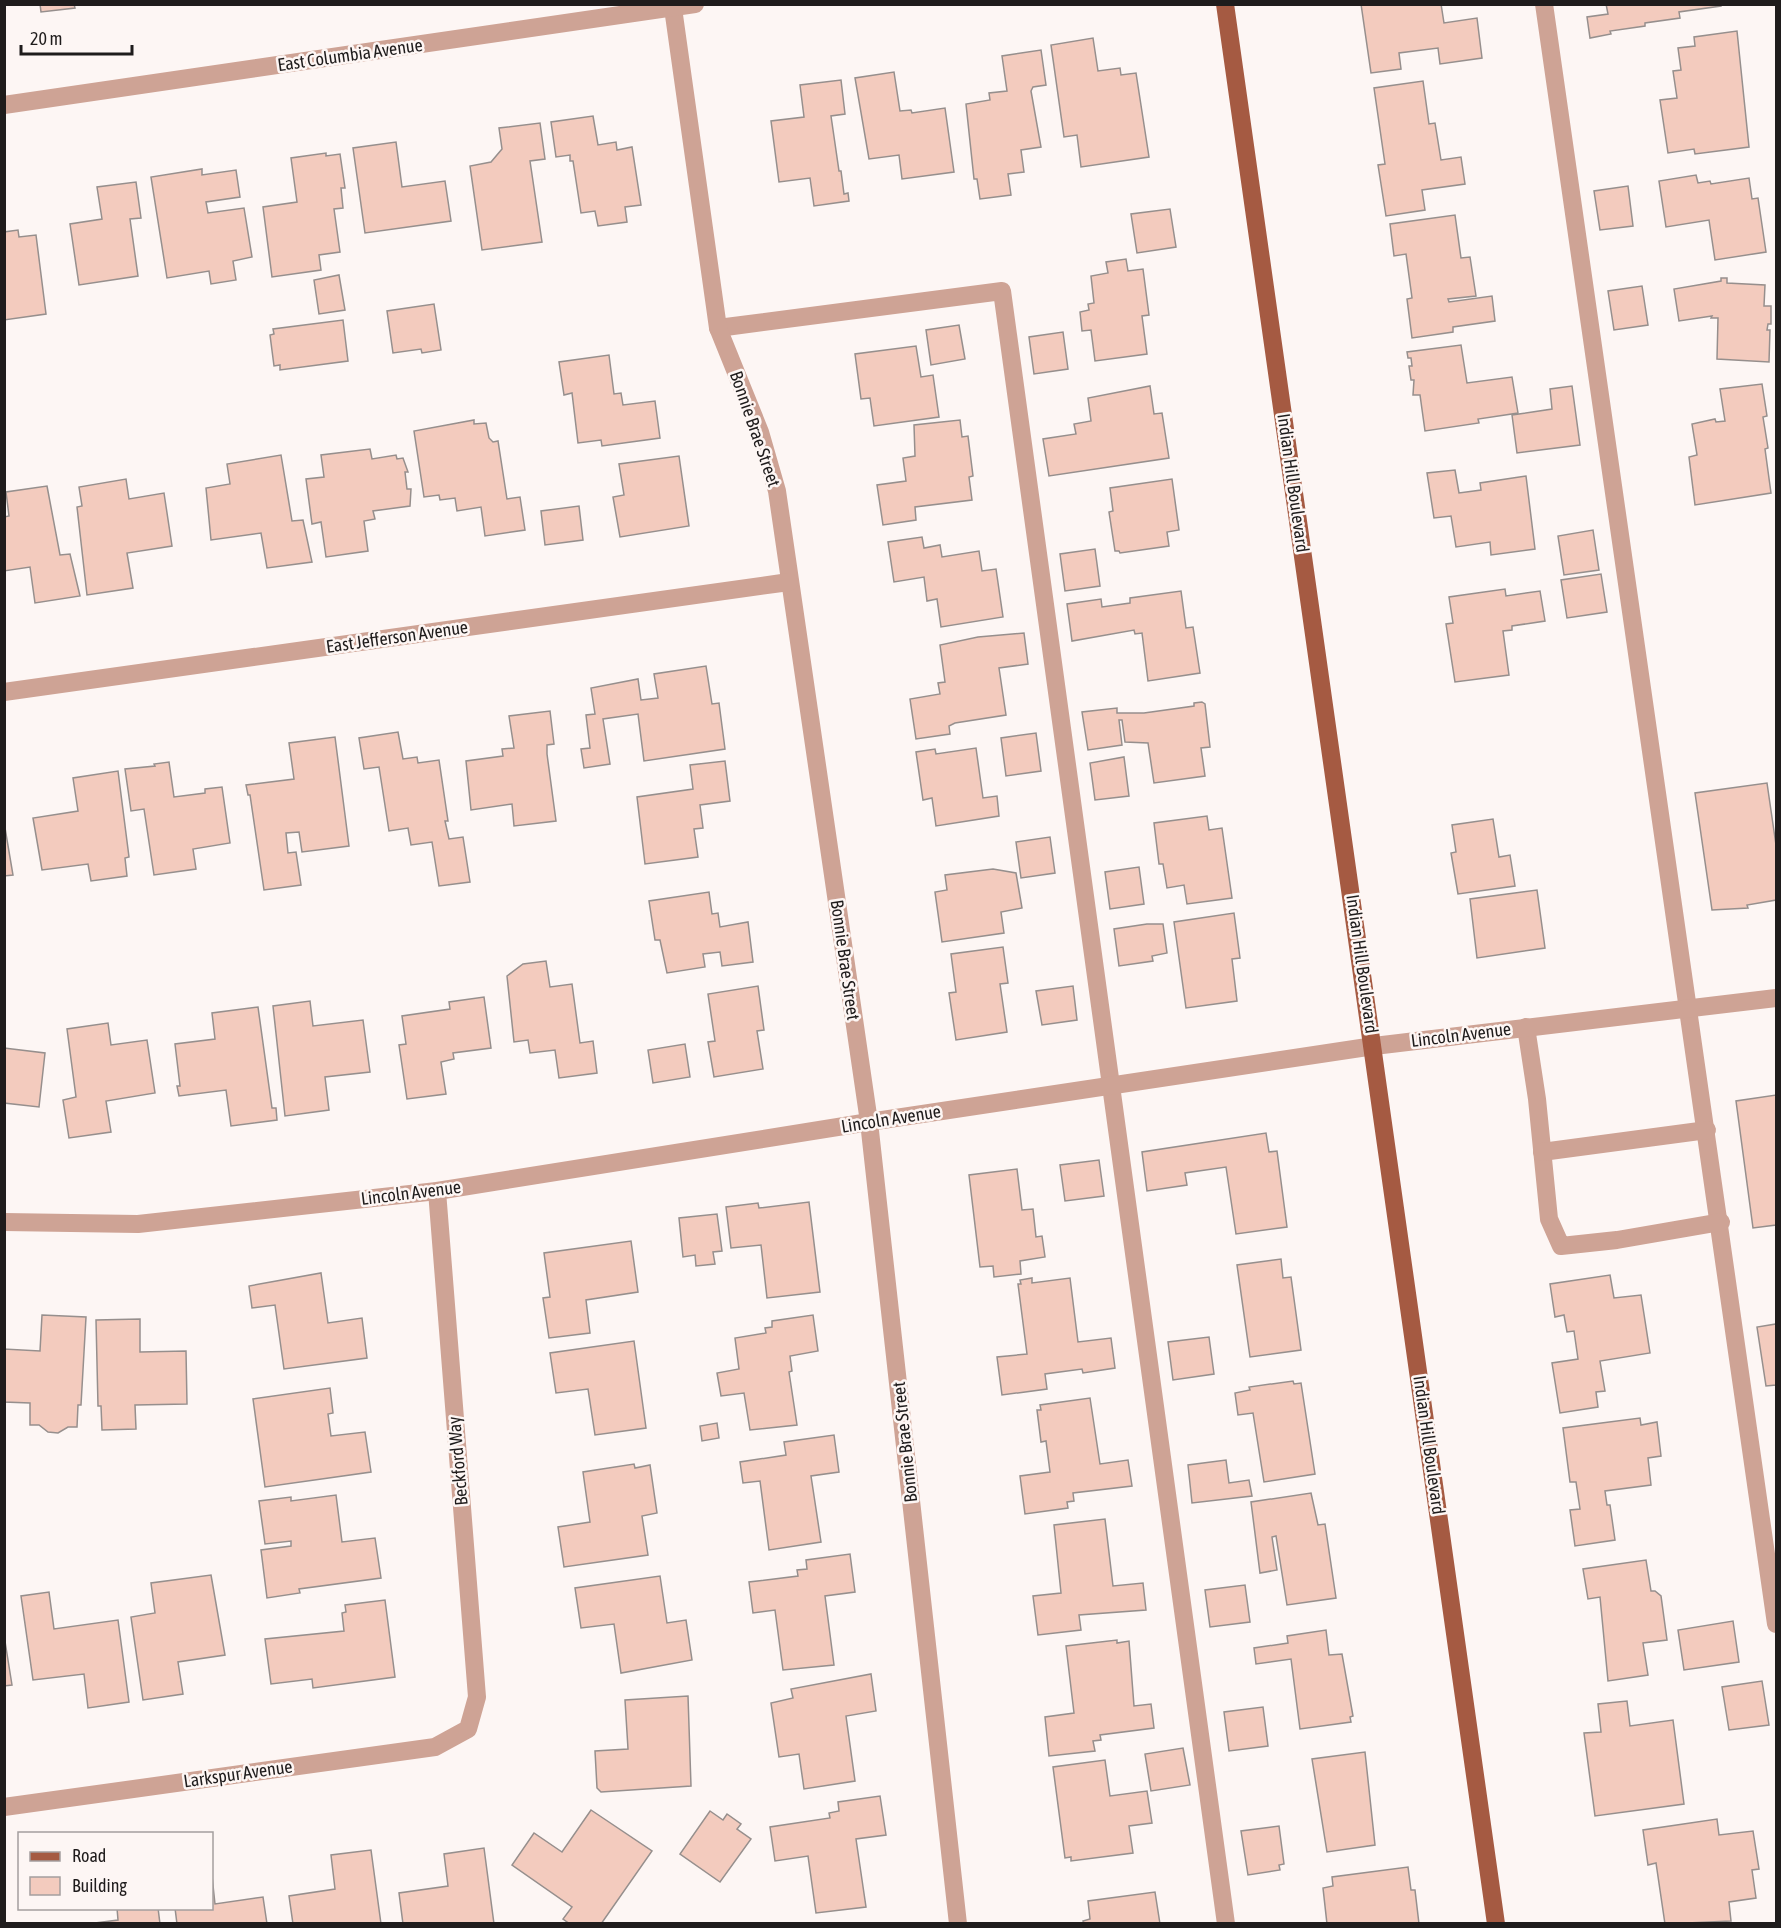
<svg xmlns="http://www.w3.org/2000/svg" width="1781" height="1928" viewBox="0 0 1781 1928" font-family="'Asap Condensed',sans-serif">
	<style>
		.building { fill: #f3cbbe; stroke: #968f8d; stroke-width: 1.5 }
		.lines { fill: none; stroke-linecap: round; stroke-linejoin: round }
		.service { stroke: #cea395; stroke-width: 18 }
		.minor { stroke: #cea395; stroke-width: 18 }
		.tertiary { stroke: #cea395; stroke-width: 18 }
		.primary { stroke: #a55a42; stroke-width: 18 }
		.labels { text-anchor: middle; stroke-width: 5; stroke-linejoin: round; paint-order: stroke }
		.street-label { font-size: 18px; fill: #1f1c1c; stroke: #fdf6f4 }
	</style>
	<rect width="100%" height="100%" fill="#fdf6f4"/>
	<g class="building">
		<polygon points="40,4 74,4 75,8 41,12"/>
		<polygon points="1361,4 1441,4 1444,23 1477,18 1482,58 1440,64 1438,48 1399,53 1401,69 1371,73"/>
		<polygon points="1606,4 1721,4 1721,6 1679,12 1680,18 1645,23 1645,26 1610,31 1611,34 1590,38 1587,17 1608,14"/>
		<polygon points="1737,31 1749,147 1695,154 1694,149 1668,153 1660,100 1677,98 1673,71 1681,70 1678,48 1695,46 1694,37"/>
		<polygon points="1093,38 1098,71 1120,68 1121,75 1136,73 1149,157 1081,167 1077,135 1064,137 1051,45"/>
		<polygon points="1041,50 1046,85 1033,87 1031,91 1041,147 1021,150 1024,172 1008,174 1011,195 980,199 977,179 974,179 966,104 990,100 989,93 1007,91 1002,56"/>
		<polygon points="894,72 900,111 911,110 912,113 945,108 954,172 902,179 899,155 869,159 855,78"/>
		<polygon points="841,80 845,114 831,116 839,171 841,171 844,194 848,193 849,201 814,206 810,178 779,182 771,121 804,117 800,85"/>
		<polygon points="1423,81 1429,124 1435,123 1441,160 1461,157 1465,184 1422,190 1425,210 1386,216 1378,165 1385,164 1374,88"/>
		<polygon points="593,116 598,145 616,142 617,150 632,147 641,205 625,207 627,222 598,226 595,211 581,213 573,161 570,161 570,155 556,157 551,122"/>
		<polygon points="540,123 545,159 530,161 542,242 482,250 470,166 491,162 502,149 499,128"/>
		<polygon points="396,142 402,187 445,181 451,221 365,233 353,148"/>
		<polygon points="326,153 326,156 340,154 345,188 341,188 343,208 334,209 340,252 319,255 321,270 272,277 263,207 297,202 291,158"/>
		<polygon points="202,169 202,175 236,170 240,197 206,202 208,213 244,208 252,257 233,261 236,280 211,284 209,271 167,278 151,177"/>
		<polygon points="1696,175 1698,183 1710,181 1711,184 1749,178 1752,199 1758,198 1766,252 1715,260 1709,220 1666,227 1659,181"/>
		<polygon points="136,182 141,218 130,219 138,276 79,285 70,224 102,219 97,187"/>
		<polygon points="1628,186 1633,226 1600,230 1594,191"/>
		<polygon points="1170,209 1176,247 1137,253 1131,214"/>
		<polygon points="1455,215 1461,258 1470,257 1476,296 1448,299 1449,302 1492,296 1495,321 1453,327 1453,332 1412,338 1407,299 1412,298 1406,254 1394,256 1390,224"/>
		<polygon points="18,230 19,237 36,235 46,314 4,320 4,232"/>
		<polygon points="1126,259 1128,271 1143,269 1149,315 1142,316 1147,354 1095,361 1091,330 1082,331 1080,312 1089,310 1088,304 1094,303 1091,276 1108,273 1106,262"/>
		<polygon points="339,275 345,310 319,314 314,280"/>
		<polygon points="1721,278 1727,278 1727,283 1765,285 1764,306 1771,306 1771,324 1768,324 1767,330 1770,330 1769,362 1717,359 1718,318 1711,318 1712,316 1679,321 1674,289 1721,281"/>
		<polygon points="1642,286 1648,325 1614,330 1608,291"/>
		<polygon points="434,304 441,350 422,353 421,349 393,353 387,311"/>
		<polygon points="343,320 348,361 280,370 280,365 274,366 270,335 274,334 273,329"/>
		<polygon points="959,325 965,359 931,365 926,330"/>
		<polygon points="1063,332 1068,369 1034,374 1029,337"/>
		<polygon points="1461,345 1467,383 1512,377 1518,413 1478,419 1479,423 1425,431 1420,395 1413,395 1414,380 1411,380 1409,366 1412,366 1411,358 1408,358 1407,352"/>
		<polygon points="916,346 921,377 933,375 939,417 874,426 870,398 861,399 855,354"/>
		<polygon points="609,355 614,394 621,393 623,405 655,401 660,438 602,446 601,440 578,443 572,393 564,395 559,362"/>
		<polygon points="1762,384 1767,416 1763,417 1768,448 1765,449 1771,493 1695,505 1689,457 1697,455 1692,424 1715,419 1716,422 1725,421 1720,389"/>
		<polygon points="1150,386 1154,414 1162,413 1169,458 1049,476 1043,439 1076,434 1074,424 1091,421 1088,398"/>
		<polygon points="1572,386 1580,445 1517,453 1512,415 1552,409 1550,389"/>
		<polygon points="474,420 474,424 486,423 489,438 493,442 498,441 507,499 520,497 525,530 485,536 481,507 457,511 455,498 440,500 439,495 424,497 414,431"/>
		<polygon points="960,420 962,437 968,436 973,476 969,477 972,500 915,507 916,520 883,525 877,485 906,481 903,458 915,456 914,425"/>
		<polygon points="370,449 372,459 396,455 397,459 403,458 408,472 405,472 407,489 411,489 410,506 373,511 375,519 364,521 368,551 326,557 321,522 312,524 306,479 324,477 321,455"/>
		<polygon points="281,455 292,521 303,520 312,562 267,568 261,533 211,540 206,488 230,484 227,464"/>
		<polygon points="679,456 689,526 620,537 613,497 624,495 619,464"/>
		<polygon points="1455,470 1459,493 1481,490 1480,483 1526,476 1535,549 1491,555 1490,542 1456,547 1451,516 1434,518 1427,473"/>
		<polygon points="126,479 129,499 164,493 172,546 127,553 133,588 87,595 77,507 82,506 79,487"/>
		<polygon points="1172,479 1179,530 1167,532 1169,546 1120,553 1119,551 1115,551 1109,512 1113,511 1110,488"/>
		<polygon points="47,486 60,555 70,554 80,596 35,603 30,567 4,571 4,517 9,516 6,492"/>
		<polygon points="579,506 583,540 545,545 541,511"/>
		<polygon points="1593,530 1599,570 1564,575 1558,536"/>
		<polygon points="922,537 924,548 940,545 942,557 979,551 982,571 996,569 1003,617 941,627 937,599 927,601 924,577 894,582 888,542"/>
		<polygon points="1095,549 1100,586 1065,591 1060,554"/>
		<polygon points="1601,574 1607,612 1567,618 1561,580"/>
		<polygon points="1505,589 1506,596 1540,591 1545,621 1512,626 1512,630 1503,631 1509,675 1455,682 1446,624 1453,623 1449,597"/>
		<polygon points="1181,591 1186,628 1193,627 1200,673 1148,681 1142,633 1135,634 1134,630 1072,641 1067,604 1101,599 1102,607 1130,603 1130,598"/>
		<polygon points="1024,633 1028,664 999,668 1006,715 955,723 949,726 950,734 916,739 910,699 940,694 938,683 945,682 940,645 978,637"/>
		<polygon points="706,666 712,704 719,703 725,749 644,761 638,714 603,719 610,764 584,768 581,749 590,748 586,715 595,714 591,688 638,679 641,700 658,698 654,674"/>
		<polygon points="1202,702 1205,704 1210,747 1201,748 1205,776 1154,783 1148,743 1125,742 1122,720 1119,720 1122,745 1088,750 1082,712 1117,708 1117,713 1144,713 1194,706 1194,703"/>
		<polygon points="550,711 554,744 547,745 547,754 556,821 514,826 512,804 471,810 466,761 503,756 502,749 514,748 509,716"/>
		<polygon points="398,732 403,759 417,757 418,763 439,760 448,821 445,821 449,839 463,837 470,882 439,886 432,842 411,845 408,828 389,831 379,767 364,769 359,738"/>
		<polygon points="1036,733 1041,771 1006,776 1001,738"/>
		<polygon points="335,737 349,846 302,852 299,832 286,833 288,853 296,852 301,885 264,890 250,795 248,795 246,785 294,779 289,743"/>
		<polygon points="976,748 983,798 997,796 999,816 936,826 932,798 923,800 916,752 935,749 936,754"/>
		<polygon points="1124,757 1129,796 1095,800 1090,763"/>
		<polygon points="725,761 730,801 700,805 703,828 694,829 698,857 645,864 637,797 693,789 690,765"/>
		<polygon points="169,762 174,797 205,793 205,789 222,787 230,843 193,849 196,869 154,875 144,809 131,811 125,769 155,766 154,764"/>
		<polygon points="118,771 129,857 125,858 127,876 91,881 88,864 42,870 33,818 78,811 73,778"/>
		<polygon points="1767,783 1776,845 1776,900 1747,905 1748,908 1712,910 1695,793"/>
		<polygon points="1207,816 1209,830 1222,828 1232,898 1187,904 1184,885 1167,888 1163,864 1159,864 1154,823"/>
		<polygon points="1493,819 1499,857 1510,855 1515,886 1458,894 1451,853 1456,852 1452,825"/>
		<polygon points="4,822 13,875 4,876"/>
		<polygon points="1050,837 1055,873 1021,878 1016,842"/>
		<polygon points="1139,867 1144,904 1110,909 1105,872"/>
		<polygon points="993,869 1016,873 1022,908 1001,912 1004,933 942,942 935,892 947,890 945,875"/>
		<polygon points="1537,890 1545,948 1477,958 1470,899"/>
		<polygon points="709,892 712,914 718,913 720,927 748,922 753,962 722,966 720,952 703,954 705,967 667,973 660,940 655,940 649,901"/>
		<polygon points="1234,913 1240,958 1232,959 1237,1001 1186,1008 1174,922"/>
		<polygon points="1147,924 1163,924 1167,953 1152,956 1153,961 1119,966 1114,929"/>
		<polygon points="1003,947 1008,983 1000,984 1007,1032 956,1040 949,993 956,992 951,954"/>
		<polygon points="546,961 550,987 572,984 580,1043 593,1041 597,1073 559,1078 555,1050 530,1053 528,1040 514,1042 507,976 523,964"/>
		<polygon points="758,986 764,1030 757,1031 763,1069 714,1077 708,1042 715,1041 708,994"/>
		<polygon points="1073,986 1077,1020 1042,1025 1036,991"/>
		<polygon points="484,997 491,1048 453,1053 454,1059 441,1062 446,1094 407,1099 399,1045 406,1044 402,1016 450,1009 449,1002"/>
		<polygon points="310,1001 313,1026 363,1020 370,1072 325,1077 329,1110 285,1116 273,1006"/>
		<polygon points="258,1007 272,1108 276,1108 277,1120 231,1126 226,1090 179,1096 177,1086 180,1086 175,1044 215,1039 212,1013"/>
		<polygon points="108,1023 111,1045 147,1040 155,1093 106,1101 111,1132 69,1138 63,1100 76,1097 67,1029"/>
		<polygon points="685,1044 690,1077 653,1083 648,1050"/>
		<polygon points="4,1048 45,1053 39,1107 4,1103"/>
		<polygon points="1776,1095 1776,1225 1753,1228 1736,1101"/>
		<polygon points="1266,1133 1269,1152 1277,1151 1287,1227 1236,1234 1226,1167 1185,1173 1187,1185 1147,1191 1142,1152"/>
		<polygon points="1099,1160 1104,1196 1065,1201 1060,1165"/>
		<polygon points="1017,1169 1022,1210 1033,1209 1036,1237 1042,1236 1045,1257 1020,1261 1021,1274 994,1277 993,1266 980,1267 969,1175"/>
		<polygon points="809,1202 820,1292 767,1298 761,1245 731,1248 726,1207 758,1203 759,1208"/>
		<polygon points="717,1214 722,1251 713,1252 715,1264 696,1266 695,1255 683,1257 679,1218"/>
		<polygon points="631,1241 638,1292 586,1300 590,1333 549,1338 543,1298 550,1297 544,1253"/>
		<polygon points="1281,1259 1283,1278 1291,1277 1301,1350 1250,1357 1237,1265"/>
		<polygon points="321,1273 328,1323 362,1318 367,1358 284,1369 275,1305 252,1308 249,1286"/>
		<polygon points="1610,1275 1614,1298 1641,1295 1650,1353 1600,1361 1605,1391 1596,1392 1598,1407 1560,1413 1552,1363 1578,1359 1574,1331 1567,1332 1564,1315 1555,1317 1550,1284"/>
		<polygon points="1032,1278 1032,1283 1070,1278 1078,1342 1111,1338 1115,1368 1083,1373 1082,1369 1045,1374 1047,1389 1002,1395 997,1357 1027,1354 1018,1284 1021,1284 1020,1280"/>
		<polygon points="42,1315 86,1317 81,1405 78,1405 77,1427 68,1427 58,1433 48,1432 39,1425 30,1425 30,1403 4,1402 4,1349 40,1351"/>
		<polygon points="813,1315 818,1351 790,1356 792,1371 789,1372 797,1425 750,1430 744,1393 721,1396 717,1373 739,1369 735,1338 766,1333 765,1328 772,1327 772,1321"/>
		<polygon points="140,1319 140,1352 186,1351 187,1404 135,1405 136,1429 102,1430 101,1406 98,1406 96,1320"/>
		<polygon points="1776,1324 1776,1385 1766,1386 1757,1327"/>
		<polygon points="1209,1337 1214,1374 1173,1380 1168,1342"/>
		<polygon points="634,1341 646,1428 595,1435 588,1389 556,1393 550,1353"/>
		<polygon points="1293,1381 1294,1384 1301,1383 1315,1474 1264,1482 1253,1413 1238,1415 1235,1393 1250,1390 1249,1387"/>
		<polygon points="330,1388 333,1413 328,1414 331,1436 365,1432 371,1472 265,1487 253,1399"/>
		<polygon points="1090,1398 1100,1464 1128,1460 1132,1486 1073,1493 1074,1501 1067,1502 1068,1508 1025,1514 1020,1476 1050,1472 1046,1441 1041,1442 1037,1410 1041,1410 1040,1405"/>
		<polygon points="1640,1418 1641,1425 1657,1422 1661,1456 1648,1458 1651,1485 1605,1491 1607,1505 1610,1505 1615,1540 1575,1546 1570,1510 1580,1509 1576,1482 1570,1482 1563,1428"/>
		<polygon points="717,1423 719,1438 702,1441 700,1426"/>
		<polygon points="834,1435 839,1472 811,1476 821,1542 769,1550 760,1481 743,1483 740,1462 786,1455 784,1442"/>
		<polygon points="1226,1460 1229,1483 1249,1480 1252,1496 1192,1503 1188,1465"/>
		<polygon points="634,1464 635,1468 650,1465 657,1513 642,1516 648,1555 564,1567 558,1527 590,1522 583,1472"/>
		<polygon points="1311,1493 1318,1525 1325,1524 1336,1598 1287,1605 1276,1536 1272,1537 1277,1570 1260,1573 1251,1502"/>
		<polygon points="336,1495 342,1542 375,1538 381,1578 299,1589 300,1593 267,1598 261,1550 291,1546 291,1541 265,1544 259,1501 291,1497 291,1501"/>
		<polygon points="1105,1519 1113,1586 1143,1583 1146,1610 1079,1615 1081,1630 1038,1635 1033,1596 1061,1593 1054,1525"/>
		<polygon points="850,1554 855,1592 825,1596 834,1665 783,1670 775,1610 753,1613 749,1582 798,1576 797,1570 807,1569 806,1560"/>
		<polygon points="1646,1560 1651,1591 1655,1591 1661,1596 1667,1640 1643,1643 1648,1675 1608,1681 1600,1597 1588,1599 1583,1569"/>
		<polygon points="211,1575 225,1655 178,1662 183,1694 143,1700 131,1617 155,1613 151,1583"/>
		<polygon points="660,1576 667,1623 686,1620 692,1660 621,1673 614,1624 581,1628 575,1588"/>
		<polygon points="1245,1585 1250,1622 1210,1627 1205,1590"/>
		<polygon points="49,1592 54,1629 118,1620 129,1702 88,1708 84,1674 33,1680 21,1596"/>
		<polygon points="385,1600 395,1677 313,1688 312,1679 271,1684 265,1639 344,1631 342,1613 346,1612 345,1605"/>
		<polygon points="1733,1621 1739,1662 1684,1670 1678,1630"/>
		<polygon points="1326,1630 1329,1655 1342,1654 1353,1716 1350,1717 1351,1722 1300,1729 1291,1659 1256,1664 1254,1648 1288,1643 1287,1636"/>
		<polygon points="4,1635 12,1685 4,1686"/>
		<polygon points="1117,1640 1117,1643 1129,1641 1134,1706 1151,1704 1154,1728 1100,1735 1101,1740 1093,1741 1095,1751 1049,1756 1045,1717 1074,1713 1066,1646"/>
		<polygon points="871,1674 876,1711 846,1716 855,1781 804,1789 799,1754 779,1757 771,1703 793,1698 791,1689"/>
		<polygon points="1762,1681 1769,1725 1729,1730 1722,1687"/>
		<polygon points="688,1696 691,1786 601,1792 597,1788 595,1751 628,1749 625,1700"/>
		<polygon points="1627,1701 1630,1726 1673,1720 1684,1804 1595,1816 1584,1733 1601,1732 1598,1704"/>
		<polygon points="1263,1707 1268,1746 1229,1751 1224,1712"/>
		<polygon points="1183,1748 1190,1785 1151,1791 1145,1754"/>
		<polygon points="1365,1752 1375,1845 1327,1852 1312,1759"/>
		<polygon points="1105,1760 1110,1796 1147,1791 1152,1823 1129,1826 1133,1853 1071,1861 1071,1857 1065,1858 1053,1767"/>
		<polygon points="880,1796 886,1835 856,1839 866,1907 816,1913 808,1856 775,1861 770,1827 830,1818 829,1813 839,1811 838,1802"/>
		<polygon points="591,1810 652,1851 601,1924 570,1924 563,1919 572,1907 512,1865 534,1833 562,1852"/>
		<polygon points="710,1811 723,1820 727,1814 741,1824 737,1829 751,1839 720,1882 680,1854"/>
		<polygon points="1717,1819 1719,1835 1753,1831 1759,1869 1752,1870 1756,1898 1729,1902 1731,1921 1665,1924 1656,1863 1648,1865 1643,1830"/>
		<polygon points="1279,1826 1284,1864 1279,1865 1280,1870 1248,1875 1241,1831"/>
		<polygon points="484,1848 494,1924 403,1924 399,1893 448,1886 444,1854"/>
		<polygon points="371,1850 381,1924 293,1924 289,1896 335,1889 331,1855"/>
		<polygon points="1408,1867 1411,1890 1415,1890 1419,1924 1327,1924 1323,1888 1333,1886 1332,1877"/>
		<polygon points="212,1876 215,1904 263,1897 267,1924 177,1924 175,1908 212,1908"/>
		<polygon points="1155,1892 1160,1924 1084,1924 1083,1921 1090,1919 1088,1901"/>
		<polygon points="117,1908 158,1908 160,1924 87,1924 118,1920"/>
	</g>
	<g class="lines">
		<g class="service">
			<polyline points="1544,4 1776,1624"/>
			<polyline points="718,328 1002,291 1226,1924"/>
			<polyline points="1526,1027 1537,1099 1549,1219 1561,1246 1617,1240 1721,1222"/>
			<polyline points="1542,1152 1707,1130"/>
		</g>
		<g class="minor">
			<polyline points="673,8 718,328 760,432 777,491 869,1122 958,1924"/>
			<polyline points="4,105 695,4"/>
			<polyline points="4,692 789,582"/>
			<polyline points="4,1807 435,1747 468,1729 477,1697 437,1191"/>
		</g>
		<polyline class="tertiary" points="4,1222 138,1224 437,1191 869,1122 1374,1046 1776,998"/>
		<polyline class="primary" points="1225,4 1496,1924"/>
	</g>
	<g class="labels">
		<g class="street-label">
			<text transform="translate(350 55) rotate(-8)" y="6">East Columbia Avenue</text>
			<text transform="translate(755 429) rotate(71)" y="6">Bonnie Brae Street</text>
			<text transform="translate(1293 483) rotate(82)" y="6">Indian Hill Boulevard</text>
			<text transform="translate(397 637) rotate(-8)" y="6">East Jefferson Avenue</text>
			<text transform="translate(845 960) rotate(82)" y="6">Bonnie Brae Street</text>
			<text transform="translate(1362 964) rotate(82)" y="6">Indian Hill Boulevard</text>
			<text transform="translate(1461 1035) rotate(-7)" y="6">Lincoln Avenue</text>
			<text transform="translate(891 1119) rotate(-9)" y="6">Lincoln Avenue</text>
			<text transform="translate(411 1193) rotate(-7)" y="6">Lincoln Avenue</text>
			<text transform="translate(905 1442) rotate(-96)" y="6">Bonnie Brae Street</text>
			<text transform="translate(1429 1445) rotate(82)" y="6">Indian Hill Boulevard</text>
			<text transform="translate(458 1461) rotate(-95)" y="6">Beckford Way</text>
			<text transform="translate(238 1774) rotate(-8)" y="6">Larkspur Avenue</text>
		</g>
	</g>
	<rect width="1781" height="1928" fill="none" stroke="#1f1c1c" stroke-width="12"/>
	<rect x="18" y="1832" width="195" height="78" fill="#fdf6f4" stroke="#a49f9e" stroke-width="1.5"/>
	<rect x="30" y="1852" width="30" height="9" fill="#a55a42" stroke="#a49f9e" stroke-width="1.5"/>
	<text x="72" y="1862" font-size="18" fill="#1f1c1c">Road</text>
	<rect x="30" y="1877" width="30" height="18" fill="#f3cbbe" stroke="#a49f9e" stroke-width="1.5"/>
	<text x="72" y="1892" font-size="18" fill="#1f1c1c">Building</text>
	<path d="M21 45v9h111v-9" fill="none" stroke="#1f1c1c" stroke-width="3"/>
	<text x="30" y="45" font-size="18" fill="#1f1c1c" stroke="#fdf6f4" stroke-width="4.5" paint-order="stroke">20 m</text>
</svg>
